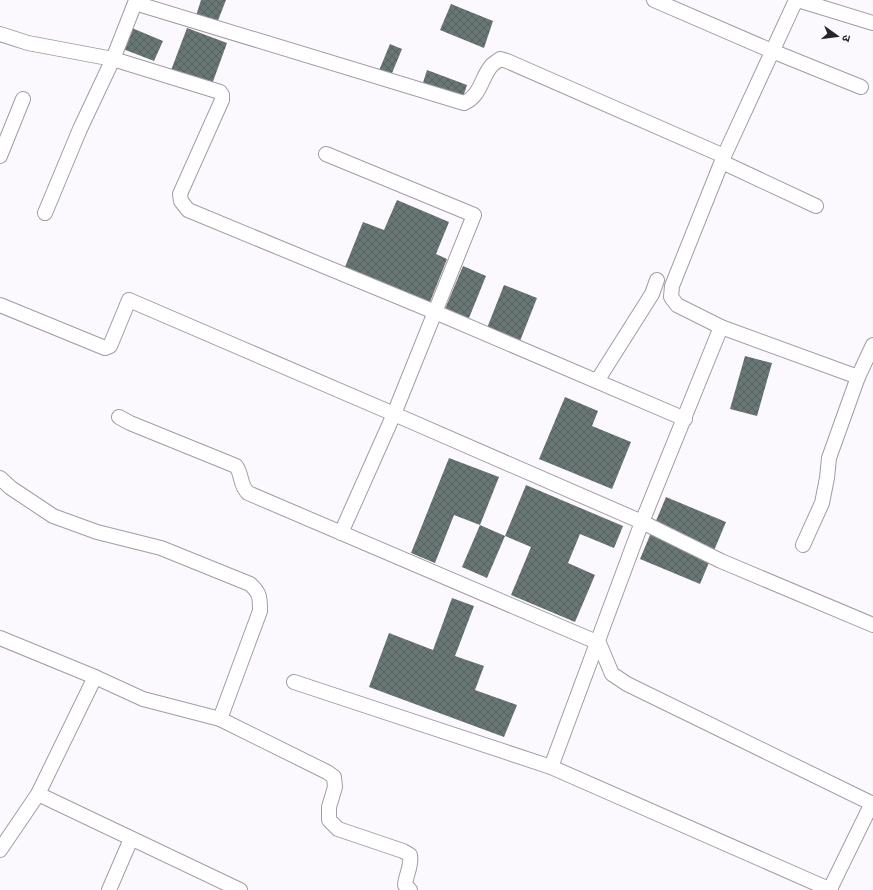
<svg xmlns="http://www.w3.org/2000/svg" width="873" height="890" viewBox="0 0 873 890" font-family="Cabin,'Noto Sans Devanagari',sans-serif">
	<style>
		.building { fill: url(#building-cross-hatch) }
		.lines { fill: none; stroke-linecap: round; stroke-linejoin: round }
		.street-casing { stroke: #a39ba6; stroke-width: 16 }
		.street { stroke: #fff; stroke-width: 14 }
	</style>
	<defs>
		<pattern id="building-cross-hatch" width="8" height="8" patternUnits="userSpaceOnUse"><rect width="8" height="8" fill="#687674"/><path d="M0 0l8 8M0 8l8-8" fill="none" stroke="#56615f"/></pattern>
	</defs>
	<rect width="100%" height="100%" fill="#fcf9fe"/>
	<g class="building">
		<polygon points="201,0 226,0 217,23 196,16"/>
		<polygon points="451,4 493,21 484,48 440,30"/>
		<polygon points="132,28 163,41 154,61 123,49"/>
		<polygon points="187,28 227,43 211,87 170,73"/>
		<polygon points="390,44 402,49 390,78 378,73"/>
		<polygon points="427,70 467,85 462,100 422,86"/>
		<polygon points="397,200 449,222 436,254 447,259 430,302 345,267 363,222 384,230"/>
		<polygon points="463,266 486,276 469,318 445,309"/>
		<polygon points="504,285 537,298 520,341 487,328"/>
		<polygon points="745,356 772,363 757,416 730,409"/>
		<polygon points="565,397 598,411 592,426 631,442 612,489 539,459"/>
		<polygon points="449,458 499,477 480,525 454,515 435,563 411,553"/>
		<polygon points="526,485 623,526 614,548 580,534 568,563 595,575 575,622 511,595 531,547 505,536"/>
		<polygon points="666,497 726,522 700,584 640,559"/>
		<polygon points="480,525 505,536 487,578 462,567"/>
		<polygon points="452,598 474,606 455,656 484,666 475,690 517,705 504,737 369,687 389,633 433,650"/>
	</g>
	<g class="lines">
		<g class="street-casing">
			<g id="street">
				<polyline points="654,0 772,51 861,87"/>
				<polyline points="798,0 873,23"/>
				<polyline points="0,34 28,43 113,59 220,92 222,95 222,100 180,194 181,201 188,210 435,312 685,419"/>
				<polyline points="326,154 474,215 394,414 341,533"/>
				<polyline points="0,156 23,99"/>
				<polyline points="722,162 816,206"/>
				<path d="M45,213L80,129L113,59L135,3L464,103C481,96 481,77 492,65C494,63 498,61 500,59L507,61L724,156"/>
				<polyline points="0,305 105,348 110,346 129,300 394,414 642,522 721,561 873,625"/>
				<polyline points="721,327 858,377 873,345"/>
				<polyline points="597,381 652,294 657,280"/>
				<path d="M119,417L130,423L236,466C243,476 239,484 248,493L599,643L612,674L627,684L873,804"/>
				<path d="M0,478L11,488L53,516L97,532L161,548L250,584C260,593 260,597 260,611L220,719"/>
				<polyline points="803,545 822,503 827,478 829,458 858,377"/>
				<path d="M0,638L95,677L143,699L220,719L327,772L334,777L335,787L329,807V820L338,829L403,851L410,855C412,866 406,874 405,885L410,890"/>
				<polyline points="294,682 551,767 831,890"/>
				<polyline points="551,767 642,522 721,327 677,305 671,297 672,286 724,156 796,0"/>
				<polyline points="38,794 240,890"/>
				<polyline points="0,850 38,794 95,677"/>
				<polyline points="830,889 872,803"/>
				<polyline points="109,890 131,839"/>
			</g>
		</g>
		<use href="#street" class="street"/>
	</g>
	<g transform="translate(837 36) rotate(104)" stroke="#fcf9fe" stroke-width="3" paint-order="stroke">
	<path d="M0-3L7 15L0 10L-7 15Z" fill="#272429"/>
	<text y="-6" font-size="11" font-weight="bold" text-anchor="middle" fill="#272429">उ</text>
	</g>
</svg>
